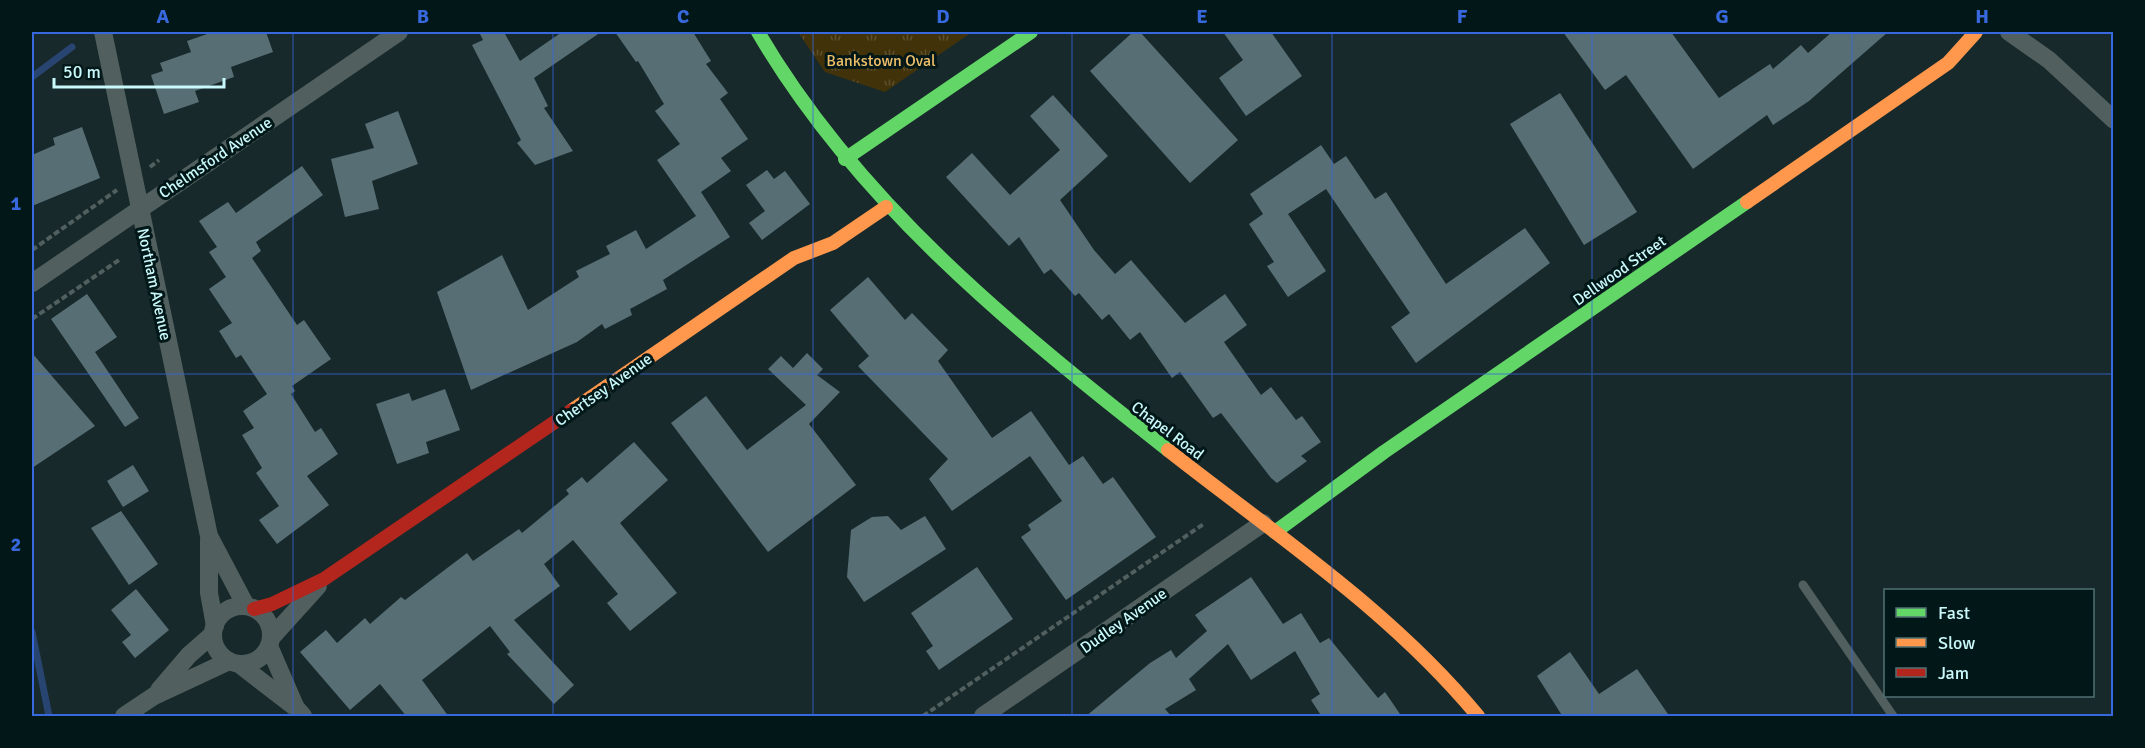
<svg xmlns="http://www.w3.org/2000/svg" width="2145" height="748" viewBox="0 0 2145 748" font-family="Signika,sans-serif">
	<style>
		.park { fill: url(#park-tufts) }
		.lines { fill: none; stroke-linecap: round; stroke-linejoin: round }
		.stream { stroke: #284470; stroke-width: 7 }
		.building { fill: #576f74 }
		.path { stroke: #515f5f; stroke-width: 4; stroke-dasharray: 6 3; stroke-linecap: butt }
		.lane { stroke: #515f5f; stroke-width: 9 }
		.street { stroke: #515f5f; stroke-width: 18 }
		.fast { stroke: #63d668; stroke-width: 14 }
		.slow { stroke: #ff974d; stroke-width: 14 }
		.jam { stroke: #b3261e; stroke-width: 14 }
		.grid { fill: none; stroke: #3768dd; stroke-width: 1.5; stroke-opacity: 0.55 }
		.labels { text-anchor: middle; stroke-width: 6; stroke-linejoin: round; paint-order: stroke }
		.park-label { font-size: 16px; fill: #f0bf69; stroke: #021718 }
		.street-label { font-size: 16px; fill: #caf9fb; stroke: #021718 }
		.neatline { fill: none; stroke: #3768dd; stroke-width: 2 }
		.grid-label { font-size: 20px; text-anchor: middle; font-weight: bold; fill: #3768dd }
	</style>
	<defs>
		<pattern id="park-tufts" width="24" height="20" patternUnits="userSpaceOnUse" patternTransform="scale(1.5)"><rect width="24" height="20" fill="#42320a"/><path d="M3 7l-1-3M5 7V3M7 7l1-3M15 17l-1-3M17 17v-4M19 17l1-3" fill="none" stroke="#5c502f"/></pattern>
	</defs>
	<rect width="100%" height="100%" fill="#17292a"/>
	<polygon class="park" points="798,32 972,32 885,92 825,72"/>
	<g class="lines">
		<g class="stream">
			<polyline points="32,77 72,47"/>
			<polyline points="32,632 49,716"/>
		</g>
	</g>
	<g class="building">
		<polygon points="213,32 266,32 273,52 231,67 234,77 195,91 199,102 164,114 151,75 163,71 160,63 191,52 187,41"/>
		<polygon points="479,32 504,32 520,61 562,32 601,32 534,78 548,106 544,108 573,151 535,165 517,143 521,140 472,45 483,40"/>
		<polygon points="615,32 693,32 711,61 706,64 728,93 720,99 748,139 721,158 731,171 701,192 730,237 663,280 667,289 630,309 632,315 605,329 602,324 577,342 471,390 437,292 502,255 528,310 579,277 576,271 610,254 606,246 636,230 646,249 696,216 657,160 680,144 655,111 664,104 638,61 636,62"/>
		<polygon points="1133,32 1140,32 1238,140 1190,183 1090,71"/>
		<polygon points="1223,32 1271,32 1302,76 1246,116 1219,78 1243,60"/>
		<polygon points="1563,32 1671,32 1719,98 1770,64 1773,69 1801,45 1808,53 1832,32 1888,32 1809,101 1773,125 1767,115 1693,169 1626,75 1605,90"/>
		<polygon points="1560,93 1637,212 1584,245 1510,124"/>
		<polygon points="1053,95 1108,156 1060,200 1094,250 1115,274 1131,260 1185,323 1225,294 1247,325 1224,342 1261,395 1271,387 1296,420 1302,416 1321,442 1301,456 1307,461 1277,483 1271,478 1221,413 1213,418 1180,372 1172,378 1140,332 1130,340 1109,314 1102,320 1079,293 1075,296 1051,269 1044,274 1019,237 1009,246 946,177 972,153 1010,195 1060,150 1030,116"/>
		<polygon points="398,111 418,164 372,181 379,209 345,217 331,159 374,148 365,124"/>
		<polygon points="82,127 100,178 32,206 32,155 55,145 53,138"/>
		<polygon points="1321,145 1334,164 1346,156 1375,199 1386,192 1446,284 1525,228 1550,263 1416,363 1391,327 1410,313 1326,189 1288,214 1326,271 1288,297 1267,266 1274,262 1249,224 1263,214 1250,194"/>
		<polygon points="302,166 323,195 256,242 261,251 252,258 297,325 304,320 331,359 292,386 295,391 291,394 315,432 321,428 338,454 307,476 329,505 277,544 259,520 279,506 256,473 262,468 242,435 254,428 243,411 267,394 241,355 236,358 219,331 232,323 209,289 226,277 209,252 217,247 199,221 228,202 236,213"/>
		<polygon points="767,170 774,179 785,171 810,204 762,240 749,223 765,211 746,185"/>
		<polygon points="868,277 905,320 912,313 948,350 938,361 992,438 1031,411 1069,465 1083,456 1103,484 1113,477 1156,537 1066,600 1021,537 1031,530 1028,525 1062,501 1030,456 952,511 929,479 948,459 858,366 869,356 830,310"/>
		<polygon points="87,294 117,337 95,352 139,418 125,427 51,319"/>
		<polygon points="32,353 95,426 32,468"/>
		<polygon points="807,353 823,369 817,375 840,392 809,424 856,485 768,552 671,423 706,396 747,450 806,405 768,369 781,356 793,368"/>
		<polygon points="445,389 460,430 426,442 429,453 397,464 376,404 409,393 412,401"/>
		<polygon points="634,442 668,480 620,523 677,593 630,631 607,603 618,594 573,540 544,564 560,586 514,620 574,685 554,704 507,654 510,652 490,626 422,680 449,717 407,717 380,684 350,710 300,652 326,630 337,643 365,618 370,624 401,597 405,600 467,553 473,561 519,529 522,533 569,494 566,490 582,477 587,483"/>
		<polygon points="133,465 149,491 123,507 107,481"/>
		<polygon points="121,511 158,564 129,585 91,528"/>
		<polygon points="888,516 901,530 925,516 946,549 864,602 847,577 851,530 872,517"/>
		<polygon points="977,567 1013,619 939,670 926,651 933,646 911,613"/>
		<polygon points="1251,577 1283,624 1301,613 1320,643 1329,638 1378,698 1385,692 1402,717 1322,717 1311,700 1320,694 1295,651 1251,680 1228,644 1189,679 1196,690 1165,709 1172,717 1085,717 1150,663 1171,650 1176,658 1207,631 1195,615"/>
		<polygon points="136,589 169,630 135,658 122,642 131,635 111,610"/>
		<polygon points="1570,652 1599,694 1637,669 1670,717 1563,717 1537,676"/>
	</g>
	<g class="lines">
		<g class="path">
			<polyline points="150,167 159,160"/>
			<polyline points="32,250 117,190"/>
			<polyline points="32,319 119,260"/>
			<polyline points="923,716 1205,523"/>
		</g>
		<polyline class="lane" points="1803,585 1893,716"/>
		<g class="street">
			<polyline points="103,32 209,536 246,606"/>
			<polyline points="2009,32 2049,60 2114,120"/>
			<polyline points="32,283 399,32"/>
			<polyline points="209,541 209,593 215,626"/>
			<circle cx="242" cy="635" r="29"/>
			<polyline points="271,638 318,586"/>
			<polyline points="269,646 295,706"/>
			<polyline points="239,664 296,708 303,716"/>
			<polyline points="159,690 189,655 213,634"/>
			<polyline points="124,716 154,696 229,661"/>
			<polyline points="983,716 1263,523"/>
		</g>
		<g class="fast">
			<path d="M758,32C858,203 1014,329 1168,450"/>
			<polyline points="845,159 1031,32"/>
			<polyline points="1275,532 1384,452 1747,202"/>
		</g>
		<g class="slow">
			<polyline points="1747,202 1948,63 1976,32"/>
			<polyline points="571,411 794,258 833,243 886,207"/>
			<path d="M1168,450C1276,535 1390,610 1478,716"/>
		</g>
		<polyline class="jam" points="254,609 272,604 324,579 571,411"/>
	</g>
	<path class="grid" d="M293,32V716M553,32V716M813,32V716M1072,32V716M1332,32V716M1592,32V716M1852,32V716M32,374H2114"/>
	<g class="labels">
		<g class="park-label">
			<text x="881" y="66">Bankstown Oval</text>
		</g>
		<g class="street-label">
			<text transform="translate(215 157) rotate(-34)" y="6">Chelmsford Avenue</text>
			<text transform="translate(1619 270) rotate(-35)" y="6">Dellwood Street</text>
			<text transform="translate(155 284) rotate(78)" y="6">Northam Avenue</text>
			<text transform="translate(603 389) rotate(-35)" y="6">Chertsey Avenue</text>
			<text transform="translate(1168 430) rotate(37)" y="6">Chapel Road</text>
			<text transform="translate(1123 620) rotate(-35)" y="6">Dudley Avenue</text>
		</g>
	</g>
	<rect width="2145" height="748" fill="none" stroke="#021718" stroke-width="66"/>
	<rect x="1884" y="589" width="210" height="108" fill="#021718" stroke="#527173" stroke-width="1.5"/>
	<rect x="1896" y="608" width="30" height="9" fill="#63d668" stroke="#527173" stroke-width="1.5"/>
	<text x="1938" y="619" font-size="18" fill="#caf9fb">Fast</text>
	<rect x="1896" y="638" width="30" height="9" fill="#ff974d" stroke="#527173" stroke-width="1.5"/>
	<text x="1938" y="649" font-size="18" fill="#caf9fb">Slow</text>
	<rect x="1896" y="668" width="30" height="9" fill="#b3261e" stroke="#527173" stroke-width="1.5"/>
	<text x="1938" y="679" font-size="18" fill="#caf9fb">Jam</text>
	<path d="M54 78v9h170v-9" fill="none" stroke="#caf9fb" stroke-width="3"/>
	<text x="63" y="78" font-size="18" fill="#caf9fb" stroke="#021718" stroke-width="4.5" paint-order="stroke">50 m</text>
	<rect x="33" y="33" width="2079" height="682" class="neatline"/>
	<g class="grid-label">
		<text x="163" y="23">A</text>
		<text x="423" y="23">B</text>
		<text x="683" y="23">C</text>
		<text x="943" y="23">D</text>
		<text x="1202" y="23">E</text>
		<text x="1462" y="23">F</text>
		<text x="1722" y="23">G</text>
		<text x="1982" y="23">H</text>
		<text x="16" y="210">1</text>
		<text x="16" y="551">2</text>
	</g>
</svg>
